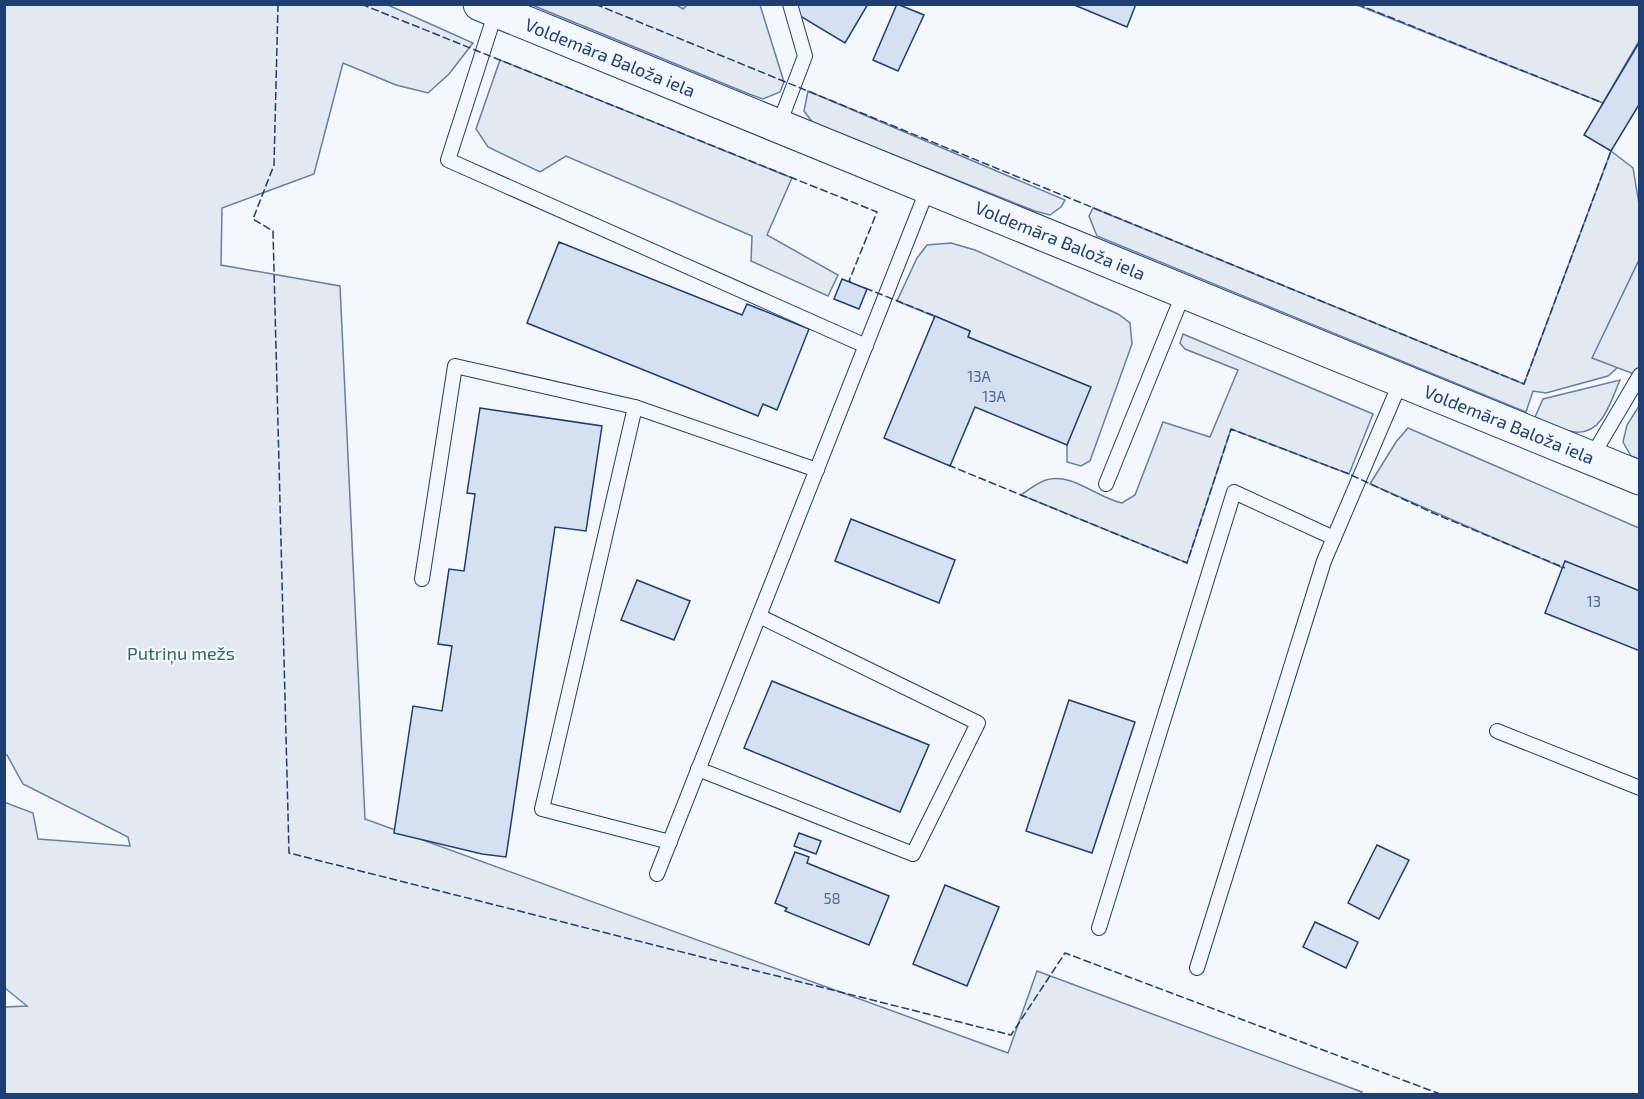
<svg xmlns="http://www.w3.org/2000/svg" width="1644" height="1099" viewBox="0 0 1644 1099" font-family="'Exo 2',sans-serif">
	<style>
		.green { fill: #e3e9f0; stroke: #687fa3; stroke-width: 1.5 }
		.parking { fill: #e3e8f0; stroke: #687fa3; stroke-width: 1.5 }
		.building { fill: #d5e0f0; stroke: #1d3f73; stroke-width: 1.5 }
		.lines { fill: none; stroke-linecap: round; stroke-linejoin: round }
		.service-casing { stroke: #1d3f73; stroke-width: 16 }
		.secondary-casing { stroke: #1d3f73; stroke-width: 35 }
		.service { stroke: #f4f7fb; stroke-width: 14 }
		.secondary { stroke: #f4f7fb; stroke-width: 33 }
		.fence { stroke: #1d3f73; stroke-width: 1.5; stroke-dasharray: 8 3; stroke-linecap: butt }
		.labels { text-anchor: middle; stroke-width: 4.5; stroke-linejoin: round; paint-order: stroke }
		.number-label { font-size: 15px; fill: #4b6792 }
		.street-label { font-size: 18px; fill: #1d3f73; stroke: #f4f7fb }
		.park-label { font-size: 18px; fill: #2c6c60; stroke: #f4f7fb }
	</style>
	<rect width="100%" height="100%" fill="#f4f7fb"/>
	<g class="green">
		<polygon points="675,4 683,9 687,5 760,5 784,82 780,92 763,99 749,94 532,5"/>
		<polygon points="5,5 388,5 473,43 449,74 428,93 396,85 343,63 314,174 222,208 221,265 340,286 365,819 1008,1053 1037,971 1362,1092 1359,1094 5,1094 5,1007 27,1006 5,988 4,802 33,813 38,839 130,846 128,837 23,784 7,755 5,755"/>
		<polygon points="1357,5 1639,5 1639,41 1603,103"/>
		<polygon points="500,60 792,178 767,235 838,275 828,296 751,261 752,236 566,156 540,172 488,147 476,129"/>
		<polygon points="808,91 1065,200 1061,207 1050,215 1035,211 813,123 804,111"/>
		<polygon points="1611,151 1633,168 1639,204 1639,260 1593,357 1618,367 1608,376 1546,393 1533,391 1526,412 1097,236 1089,216 1093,208 1524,384"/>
		<polygon points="951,243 975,250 1118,314 1130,323 1132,344 1090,461 1081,466 1067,462 1067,445 1090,387 968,337 970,331 897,301 917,258 927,245"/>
		<path d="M1183,334L1373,414L1349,474L1231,429L1187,563L1021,495C1028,490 1037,483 1046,480C1072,472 1097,498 1122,503L1135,495L1163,422L1210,437L1238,370L1185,349L1180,343Z"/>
		<path d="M1620,380C1611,400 1603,435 1575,432C1562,431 1547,422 1535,417L1543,399Z"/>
		<polygon points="1639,406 1639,459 1631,456 1623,442 1627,425"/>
		<polygon points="1408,428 1639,528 1639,591 1563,568 1370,484 1396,442"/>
	</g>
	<polygon class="parking" points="1639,260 1639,376 1592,358"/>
	<g class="building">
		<polygon points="786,4 868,4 845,43 785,7"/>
		<polygon points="897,4 924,15 898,71 873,60"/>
		<polygon points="1072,4 1136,4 1127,27"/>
		<polygon points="1640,41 1640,103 1611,151 1584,135"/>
		<polygon points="559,242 742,315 747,304 809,329 777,410 763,404 758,416 527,323"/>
		<polygon points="842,279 867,289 859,309 834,299"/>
		<polygon points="935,316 970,331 968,337 1091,387 1067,445 975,407 950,466 884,438"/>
		<polygon points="480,408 602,426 586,531 555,527 506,857 482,854 394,833 413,706 442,711 452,646 438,644 449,569 464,571 475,494 467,493"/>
		<polygon points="851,519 955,560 939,603 835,561"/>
		<polygon points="1565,561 1640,591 1640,651 1545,613"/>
		<polygon points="637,580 690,601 674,640 621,620"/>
		<polygon points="772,681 929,745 900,812 744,748"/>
		<polygon points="1069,700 1135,722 1092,853 1026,831"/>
		<polygon points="799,833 821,841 816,854 794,846"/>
		<polygon points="1377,845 1409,860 1379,919 1348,903"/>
		<polygon points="795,852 809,857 807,863 889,896 869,945 785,911 787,908 775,903"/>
		<polygon points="945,885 999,907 967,986 913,964"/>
		<polygon points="1315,922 1358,942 1346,968 1303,947"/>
	</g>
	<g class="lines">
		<g class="service-casing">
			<g id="service">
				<polyline points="496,11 448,160 866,346"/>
				<polyline points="778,127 805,56 790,4"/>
				<polyline points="1591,458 1640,375"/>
				<polyline points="1106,484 1184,292"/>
				<polyline points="422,579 455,366 635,407"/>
				<polyline points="1497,731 1640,788"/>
				<polyline points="698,769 913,854 978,723 759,616"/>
				<polyline points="670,842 542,809 635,407 817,470"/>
				<polyline points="657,874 928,188"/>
				<polyline points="1099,928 1234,492 1334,538"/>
				<polyline points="1197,968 1324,561 1401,381"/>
			</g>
		</g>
		<g class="secondary-casing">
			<polyline id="secondary" points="480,4 1640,478"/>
		</g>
		<use href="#service" class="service"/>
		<use href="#secondary" class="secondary"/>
		<g class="fence">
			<polyline points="278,4 274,165 253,219 273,231 289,853 1011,1035 1065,953 1440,1094"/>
			<polyline points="361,4 877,212 849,281 851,282"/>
			<polyline points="595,4 1524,384 1611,151 1608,149"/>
			<polyline points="1357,4 1603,103 1602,105"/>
			<polyline points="865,288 935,316 934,319"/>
			<polyline points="948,465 1187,563 1231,429 1349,474 1433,513 1565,568"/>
		</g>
	</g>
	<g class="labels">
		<g class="number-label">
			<text x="979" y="382">13A</text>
			<text x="994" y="402">13A</text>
			<text x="1594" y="607">13</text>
			<text x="832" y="904">58</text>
		</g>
		<g class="street-label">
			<text transform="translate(610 58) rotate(22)" y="6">Voldemāra Baloža iela</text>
			<text transform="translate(1060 241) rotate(22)" y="6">Voldemāra Baloža iela</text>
			<text transform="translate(1509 425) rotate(22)" y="6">Voldemāra Baloža iela</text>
		</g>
		<g class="park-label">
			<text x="181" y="660">Putriņu mežs</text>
		</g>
	</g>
	<rect width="1644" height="1099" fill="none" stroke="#1d3f73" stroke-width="12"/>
</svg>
